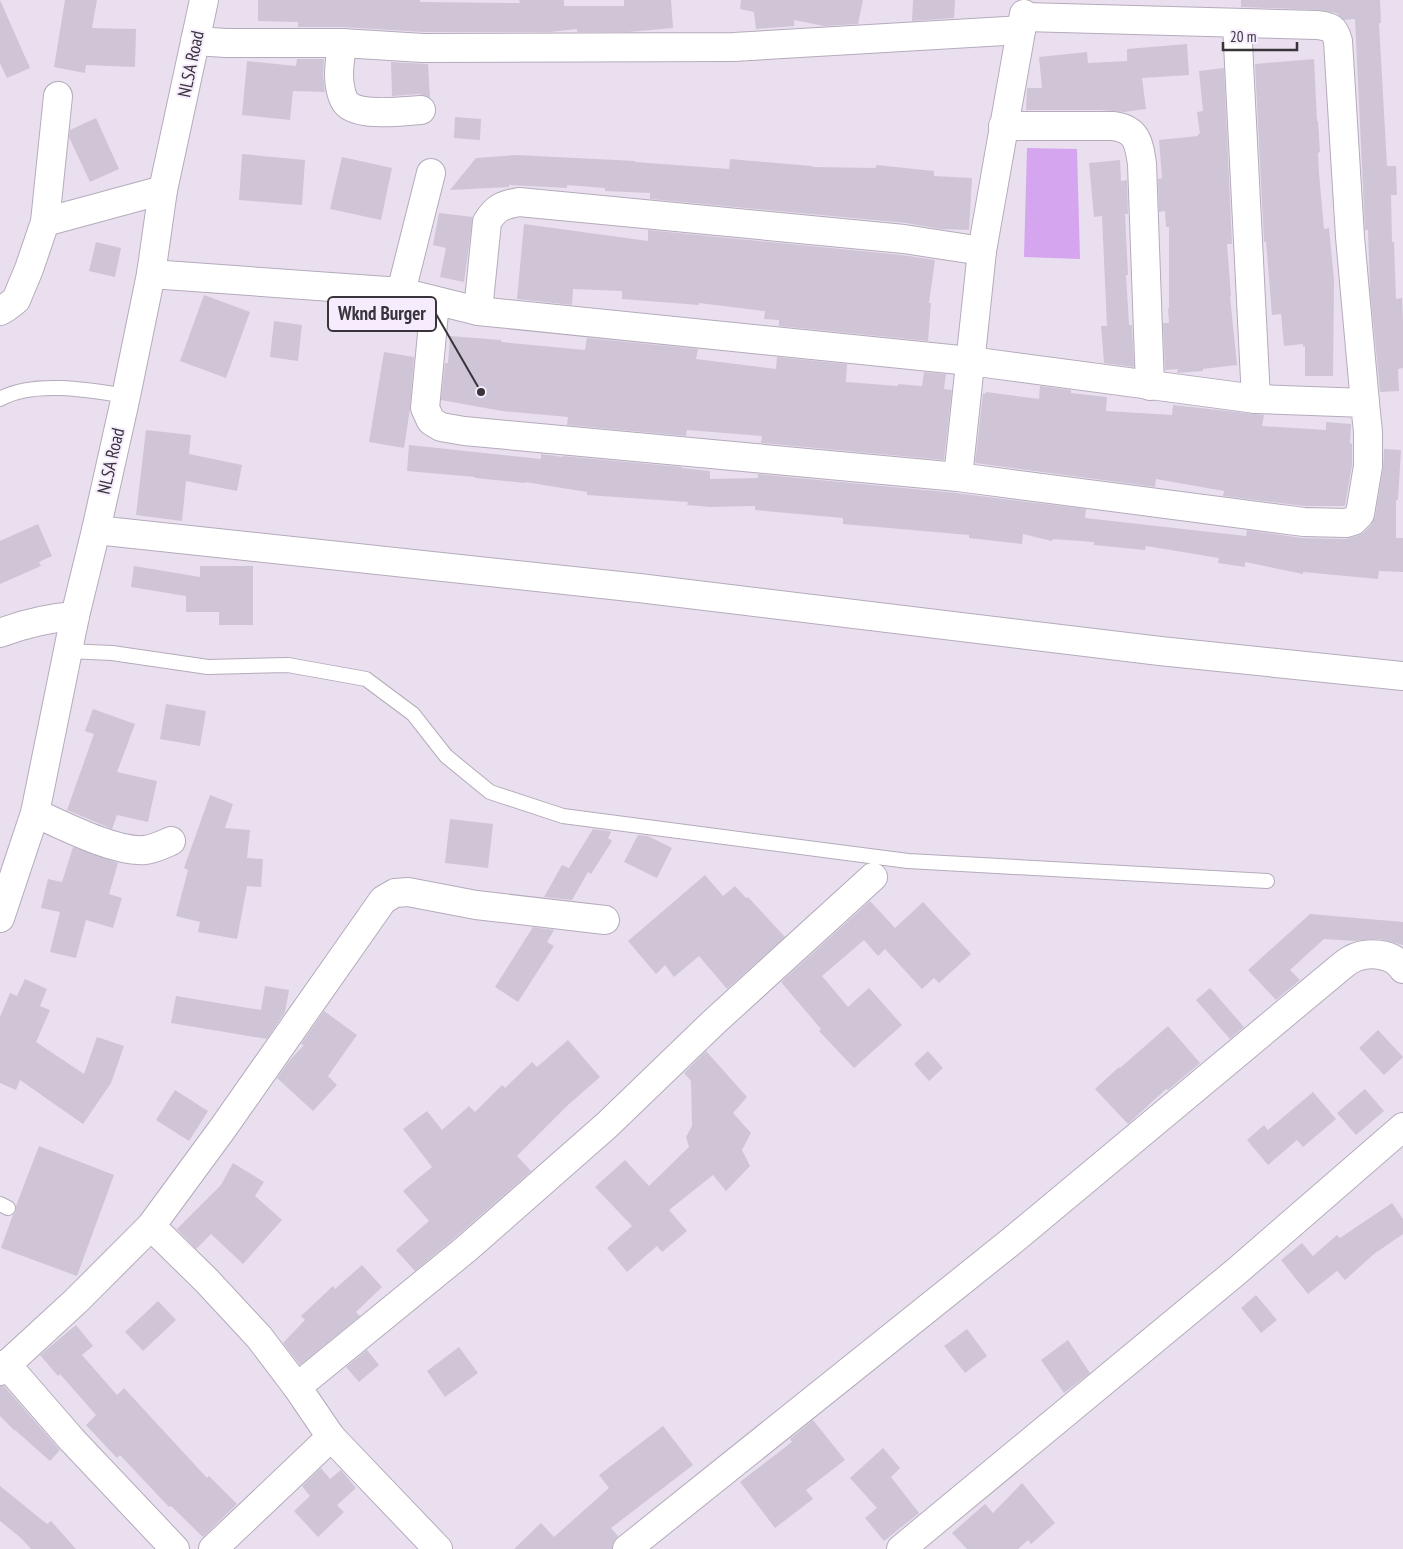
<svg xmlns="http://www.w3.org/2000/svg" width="1403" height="1549" viewBox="0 0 1403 1549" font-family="'PT Sans Narrow',sans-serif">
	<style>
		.green { fill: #d5a6ef }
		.building { fill: #cfc5d6 }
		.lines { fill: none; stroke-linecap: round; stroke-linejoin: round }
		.service-casing { stroke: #b5abbb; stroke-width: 16 }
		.minor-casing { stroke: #b5abbb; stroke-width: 30 }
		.secondary-casing { stroke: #b5abbb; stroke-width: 30 }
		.service { stroke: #fff; stroke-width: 14 }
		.minor { stroke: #fff; stroke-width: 28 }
		.secondary { stroke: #fff; stroke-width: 28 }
		.labels { text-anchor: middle; stroke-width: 4; stroke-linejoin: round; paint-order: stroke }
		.street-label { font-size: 18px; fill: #38343a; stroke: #f6ecfd }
		.leader { fill: none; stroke: #38343a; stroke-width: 2 }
		.callout-dot { fill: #38343a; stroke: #f6ecfd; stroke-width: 2 }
		.callout { fill: #f6ecfd; stroke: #38343a; stroke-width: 2 }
		.callout-label { font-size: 19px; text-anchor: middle; font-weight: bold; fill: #38343a }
	</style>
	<rect width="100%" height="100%" fill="#e9dfef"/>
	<polygon class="green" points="1027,148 1077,149 1080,259 1024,257"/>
	<g class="building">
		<polygon points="0,0 30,68 7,78 0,63"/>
		<polygon points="65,0 97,0 92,28 136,29 135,67 86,65 85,73 54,67"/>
		<polygon points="258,0 420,0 420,2 520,3 519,0 564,0 564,6 624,6 624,0 671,0 673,28 628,32 577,32 577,29 550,32 423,32 343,27 298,27 298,22 258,21"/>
		<polygon points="741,0 863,0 858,24 824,26 794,20 794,26 756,29 754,12 740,9"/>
		<polygon points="913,0 955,0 954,18 912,21"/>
		<polygon points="1241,0 1380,0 1381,23 1379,23 1387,166 1396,166 1397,195 1391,195 1392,242 1394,242 1396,299 1402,298 1403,322 1403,368 1398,369 1399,391 1380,392 1370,289 1368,230 1365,230 1355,19 1344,20 1336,13 1319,10 1241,7"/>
		<polygon points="1187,44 1189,75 1142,78 1146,109 1124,112 1100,110 1026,110 1027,88 1042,88 1039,57 1087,52 1088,63 1127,61 1127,49"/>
		<polygon points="297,59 324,59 323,75 325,92 293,91 290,120 242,115 247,61 296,66"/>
		<polygon points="1314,59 1317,121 1318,121 1320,152 1318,153 1319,173 1324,229 1329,228 1334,280 1333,376 1305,376 1305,346 1303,347 1303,344 1284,346 1281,314 1272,315 1266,242 1264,242 1255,64"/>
		<polygon points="391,62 428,64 430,98 420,94 392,96"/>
		<polygon points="1224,68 1232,244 1227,244 1231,296 1230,296 1237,365 1203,369 1203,371 1177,373 1178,369 1165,370 1163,323 1169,323 1168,309 1169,308 1169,227 1166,227 1165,211 1159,212 1158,179 1162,178 1159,140 1198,136 1198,134 1200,134 1197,112 1203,111 1199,71"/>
		<polygon points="455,117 481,119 480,140 454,138"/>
		<polygon points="96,118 119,169 90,182 69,137 70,130"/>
		<polygon points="242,154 305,160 302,205 239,200"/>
		<polygon points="516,155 635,161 635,162 729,169 730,159 812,166 812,167 876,168 876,165 934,171 934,176 972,178 969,230 940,229 906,223 650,199 650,193 605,191 605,188 567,185 567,188 509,185 509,187 450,190 476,158"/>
		<polygon points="342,157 392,168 381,220 330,209"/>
		<polygon points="1120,160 1121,181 1127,180 1128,214 1125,214 1128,275 1126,275 1129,325 1132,325 1134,367 1104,363 1101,326 1107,326 1102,216 1094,217 1089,163"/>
		<polygon points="439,213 473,217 464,282 440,277 446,248 433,245"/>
		<polygon points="524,224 648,241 648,230 902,255 935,260 929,303 931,303 928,341 779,326 779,320 764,319 765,311 699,303 699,305 622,299 622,291 573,289 572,305 517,299"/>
		<polygon points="96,242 121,248 115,277 89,271"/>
		<polygon points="204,295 250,312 226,378 180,361"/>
		<polygon points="274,321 302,325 298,361 270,357"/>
		<polygon points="450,336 501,340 501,342 585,350 587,338 698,349 696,359 776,369 777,357 847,364 846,382 898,386 898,384 922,386 924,372 946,374 944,389 952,390 944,460 761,443 762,436 687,430 686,436 567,425 568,417 502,411 441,400 445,363 448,363"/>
		<polygon points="384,352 414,357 410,409 404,448 369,442"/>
		<polygon points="1040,386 1071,390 1071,393 1107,397 1106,411 1172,415 1173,405 1264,415 1262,426 1326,430 1326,422 1351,424 1350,443 1352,444 1352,465 1345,506 1305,506 1223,496 1224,491 1156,479 1155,487 975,463 983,393 986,394 986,392 1039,399"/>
		<polygon points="146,430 191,435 189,454 242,465 237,491 186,481 182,521 136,515"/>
		<polygon points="409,445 541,459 541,454 563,457 563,456 682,467 682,468 710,471 710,479 758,478 758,474 956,493 1086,509 1085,518 1246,536 1247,530 1302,538 1346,539 1357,536 1364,532 1371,525 1375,517 1383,468 1384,449 1401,450 1398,500 1396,500 1396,538 1403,538 1403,572 1379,571 1378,579 1303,572 1303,574 1245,562 1245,567 1218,563 1219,558 1146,546 1145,550 1094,545 1094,542 1053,539 1052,541 1023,534 1022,544 969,538 969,535 843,524 843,518 755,510 755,506 710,507 687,505 688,502 587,495 587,492 525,482 525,483 475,478 475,477 407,471"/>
		<polygon points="38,524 52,556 39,562 41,566 0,584 0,541"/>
		<polygon points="134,566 200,577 200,566 253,566 253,625 219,625 219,612 186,612 186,596 131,587"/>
		<polygon points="166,704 206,711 200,746 160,739"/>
		<polygon points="93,709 135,724 117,772 157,781 148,822 117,815 112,829 67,810 94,734 85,731"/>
		<polygon points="210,795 233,804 225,828 250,830 247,858 263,859 261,887 247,886 237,939 198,932 200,922 176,916 188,870 184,868"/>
		<polygon points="450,819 493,824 488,868 445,863"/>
		<polygon points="593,829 609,831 611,832 608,838 612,841 591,874 588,872 572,900 544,897 562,865 569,868"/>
		<polygon points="638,835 648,836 672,848 657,878 624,862"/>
		<polygon points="73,847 118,863 109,894 122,898 113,928 86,920 76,958 50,952 60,912 41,908 48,879 62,882"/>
		<polygon points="705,875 723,896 735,886 746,898 748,897 785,937 727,989 699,956 674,977 665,965 656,974 628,941"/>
		<polygon points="870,901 895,928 923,902 971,954 939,983 934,978 922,989 885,949 878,956 864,940 822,976 848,1007 869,988 902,1025 854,1068 819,1031 821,1029 781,982"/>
		<polygon points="1310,914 1403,922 1403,945 1380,939 1370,939 1355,941 1324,939 1290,970 1300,980 1276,1000 1248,970"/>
		<polygon points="533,927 554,930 547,942 554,946 518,1002 495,987"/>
		<polygon points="25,979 47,989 40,1006 50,1010 36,1042 84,1074 97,1037 124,1046 111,1083 83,1124 20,1080 16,1090 0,1083 0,1017 10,993 17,996"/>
		<polygon points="265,986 289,990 285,1012 267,1039 171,1023 176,996 261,1010"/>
		<polygon points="1210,988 1244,1027 1230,1039 1196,1000"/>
		<polygon points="324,1011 357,1035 328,1076 337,1085 313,1111 277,1078 290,1060 304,1045 301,1044"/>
		<polygon points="1168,1026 1200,1063 1168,1090 1166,1089 1128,1124 1095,1089 1119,1067 1120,1068"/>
		<polygon points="1378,1030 1403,1057 1384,1075 1359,1048"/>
		<polygon points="568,1040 600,1077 568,1105 517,1156 531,1171 456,1237 415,1271 396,1250 429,1221 403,1191 432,1167 403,1129 427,1111 442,1130 469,1106 475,1112 502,1085 505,1088 532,1062 537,1067"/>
		<polygon points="706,1051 747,1097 733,1113 751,1133 742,1150 750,1166 726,1191 713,1175 669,1210 687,1231 662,1252 657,1246 627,1272 607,1248 632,1226 595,1187 625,1160 649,1186 689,1147 686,1137 692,1126 691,1081 684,1073"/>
		<polygon points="928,1051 943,1068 929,1081 914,1064"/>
		<polygon points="1365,1089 1384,1111 1356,1135 1337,1113"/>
		<polygon points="175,1090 208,1111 189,1141 156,1120"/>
		<polygon points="1313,1092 1336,1119 1303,1147 1297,1140 1268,1165 1247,1140 1264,1125 1268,1130"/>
		<polygon points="39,1146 114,1175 77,1276 1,1248 13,1215 16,1211 16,1206"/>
		<polygon points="233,1163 264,1182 255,1196 282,1220 243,1264 211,1234 196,1249 177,1229 221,1185"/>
		<polygon points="1392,1203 1403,1219 1403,1234 1374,1254 1345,1280 1337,1271 1308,1294 1281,1260 1302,1243 1313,1256 1337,1235 1340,1238"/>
		<polygon points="362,1265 382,1287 356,1312 360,1316 300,1365 283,1343 305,1320 301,1316 333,1286 335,1289"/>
		<polygon points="1256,1295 1277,1320 1261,1333 1241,1308"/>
		<polygon points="158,1301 176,1320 143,1351 125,1332"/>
		<polygon points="76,1325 93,1346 82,1355 117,1395 124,1388 207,1478 209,1476 237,1504 203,1537 171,1506 169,1507 120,1455 117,1458 86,1425 96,1415 60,1374 58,1376 40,1355"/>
		<polygon points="967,1329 987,1356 965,1373 944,1346"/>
		<polygon points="1068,1340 1090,1373 1064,1393 1041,1360"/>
		<polygon points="459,1347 478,1373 445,1397 427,1371"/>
		<polygon points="367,1350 379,1365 359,1382 346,1367"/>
		<polygon points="0,1386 4,1386 60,1450 50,1461 15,1430 15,1431 0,1416"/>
		<polygon points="813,1420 845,1460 806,1490 813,1499 775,1528 740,1482 792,1442 790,1439"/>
		<polygon points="663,1426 693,1465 611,1528 618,1536 613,1543 612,1549 514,1549 541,1523 554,1537 609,1488 599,1475"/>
		<polygon points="883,1448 900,1468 891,1477 919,1513 884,1541 865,1518 877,1508 850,1478"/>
		<polygon points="321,1468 330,1479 341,1470 356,1488 337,1505 344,1512 318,1537 294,1511 310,1496 302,1486"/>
		<polygon points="1022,1483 1055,1523 1031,1544 1028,1540 1018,1549 967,1549 952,1533 985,1504 993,1513"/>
		<polygon points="0,1486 47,1524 51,1521 76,1549 31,1549 21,1538 0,1521"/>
	</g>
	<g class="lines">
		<g class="service-casing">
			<g id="service">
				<path d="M0,399C33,380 90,390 126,396"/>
				<polyline points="67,651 112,653 208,667 288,665 366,679 413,714 446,756 490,792 563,816 908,861 1267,881"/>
				<polyline points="0,1204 8,1208"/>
			</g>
		</g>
		<g class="minor-casing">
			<g id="minor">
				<path d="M1024,17L1317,25C1331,27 1334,27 1338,41L1350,237L1365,403"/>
				<polyline points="1237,24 1256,399"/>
				<polyline points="195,41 226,43 342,43 423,48 734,47 1021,30"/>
				<path d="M342,43C341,54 339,64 339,75C339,83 341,98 347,104C361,117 403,111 421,110"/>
				<path d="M1003,126H1113C1137,129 1139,143 1142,164L1150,386"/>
				<polyline points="45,222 163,190"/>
				<polyline points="151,274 401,292 478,311 970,361 1256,399 1365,403 1368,432 1368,466 1360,514 1353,521 1346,523 1304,522 958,477 464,431 441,427 431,421 425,408 435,302"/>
				<polyline points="401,292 431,173"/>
				<polyline points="0,311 7,307 16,300 29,269 45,222 58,96"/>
				<path d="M478,311L487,222C496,207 503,205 519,202L904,239L982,251"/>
				<polyline points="958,477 982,251 1024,14"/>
				<polyline points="96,530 639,588 1160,651 1403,676"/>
				<path d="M0,633C26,623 48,618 75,616"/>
				<path d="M35,813C62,825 116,853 145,850C154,849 162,845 171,841"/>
				<polyline points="151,1226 207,1281 259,1337 297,1387 331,1437 438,1549"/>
				<polyline points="6,1364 72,1440 175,1549"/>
				<polyline points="0,1371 76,1301 151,1226 223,1128 383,900 395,893 408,892 476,905 605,920"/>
				<polyline points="297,1387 466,1249 607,1125 715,1021 873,877"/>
				<polyline points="213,1549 331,1437"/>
				<path d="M627,1549L1013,1240L1337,970C1341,967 1345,963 1350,960C1366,951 1393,952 1403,969"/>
				<polyline points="901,1549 1237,1271 1403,1127"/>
			</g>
		</g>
		<g class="secondary-casing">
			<polyline id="secondary" points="0,918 35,813 75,616 96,530 126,396 151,274 163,190 204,0"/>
		</g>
		<use href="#service" class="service"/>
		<use href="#minor" class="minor"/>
		<use href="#secondary" class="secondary"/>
	</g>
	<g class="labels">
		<g class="street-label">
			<text transform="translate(191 64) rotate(-78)" y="6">NLSA Road</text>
			<text transform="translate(111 461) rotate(-77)" y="6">NLSA Road</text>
		</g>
	</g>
	<path class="leader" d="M481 392L436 314"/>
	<circle class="callout-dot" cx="481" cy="392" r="5"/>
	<rect class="callout" x="328" y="297" width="108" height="34" rx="5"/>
	<g class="callout-label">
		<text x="382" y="320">Wknd Burger</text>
	</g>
	<path d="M1223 42v8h74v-8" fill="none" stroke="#38343a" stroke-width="2.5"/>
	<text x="1230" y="42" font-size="15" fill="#38343a" stroke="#f6ecfd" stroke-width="4" paint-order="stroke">20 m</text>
</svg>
